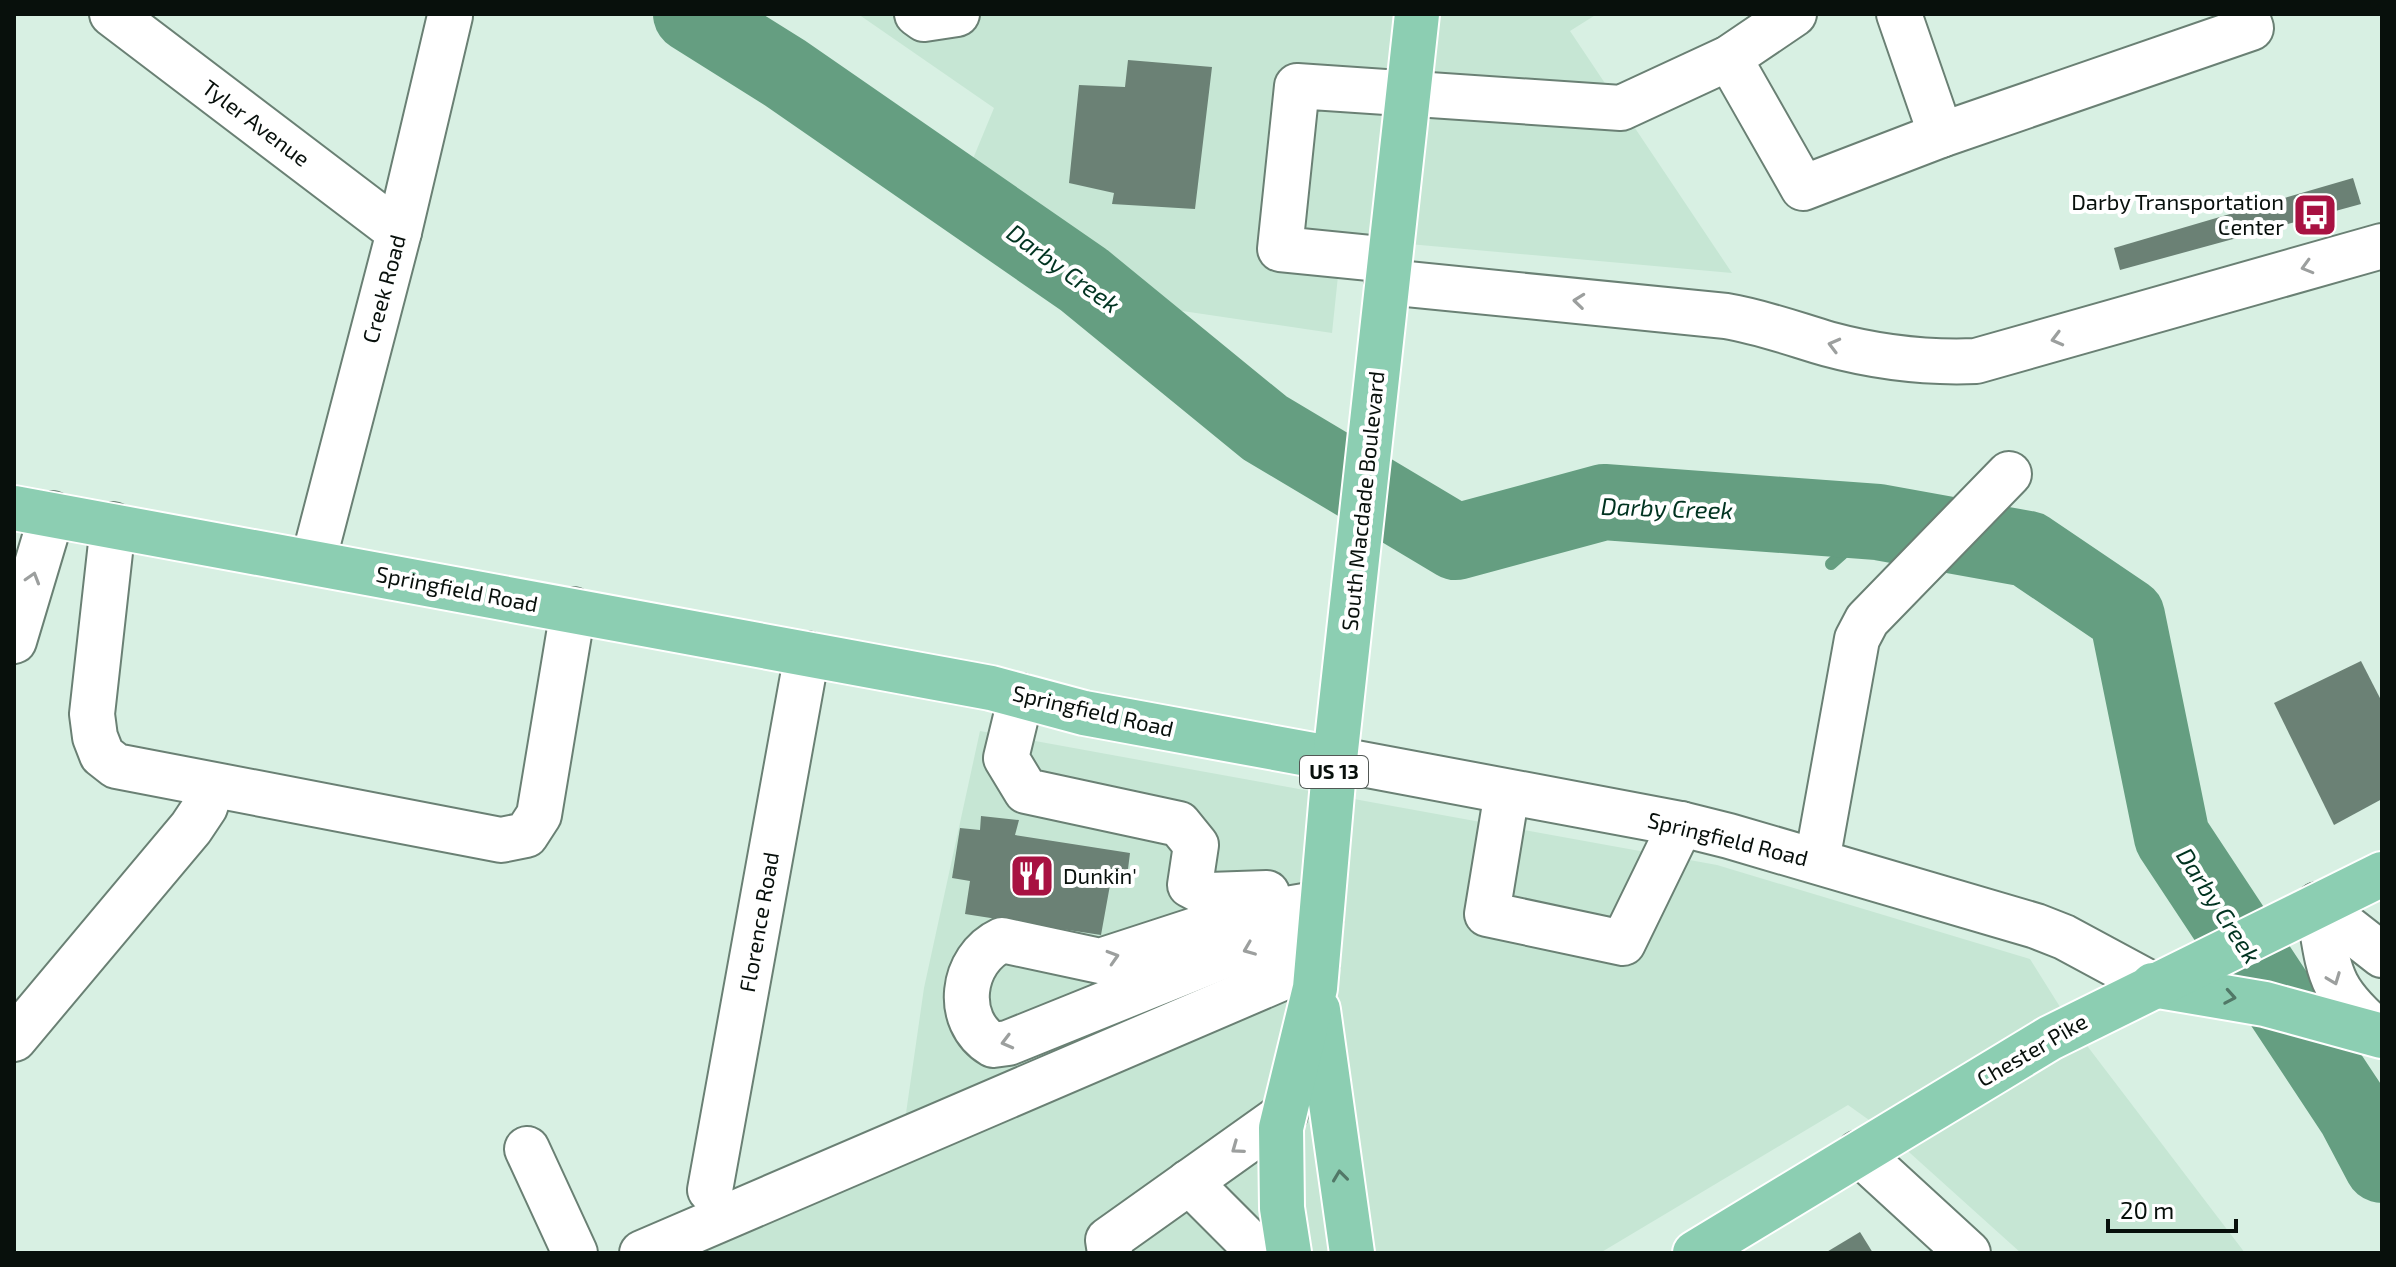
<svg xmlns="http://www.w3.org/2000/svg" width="2396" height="1267" viewBox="0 0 2396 1267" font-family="'Exo 2',sans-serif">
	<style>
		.built { fill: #c6e6d4 }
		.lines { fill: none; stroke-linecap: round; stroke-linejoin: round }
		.stream { stroke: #659e81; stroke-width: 12 }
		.river { stroke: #659e81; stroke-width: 76 }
		.building { fill: #6b8175 }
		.minor-casing { stroke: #6a8074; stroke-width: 48 }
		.major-casing { stroke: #fff; stroke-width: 48 }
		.minor { stroke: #fff; stroke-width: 44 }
		.major { stroke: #8cceb2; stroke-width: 44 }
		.oneway { stroke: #9c9f9e }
		.oneway2 { stroke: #517867 }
		.labels { text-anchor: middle; stroke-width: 8; stroke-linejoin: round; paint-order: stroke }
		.shield { fill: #fff; stroke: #525855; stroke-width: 2 }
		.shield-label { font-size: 20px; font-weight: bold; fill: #08100c }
		.street-label { font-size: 22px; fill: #08100c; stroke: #fff }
		.poi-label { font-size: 22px; fill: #08100c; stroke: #fff; text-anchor: end }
		.water-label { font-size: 24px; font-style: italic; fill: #003320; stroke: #fff }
	</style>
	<rect width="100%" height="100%" fill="#d8f0e3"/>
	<g class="built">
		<polygon points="858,14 1597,14 1570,31 1732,273 1342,238 1332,333 1169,309 970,166 994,108"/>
		<polygon points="980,731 1717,865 2030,959 2072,1026 2245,1253 2021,1253 1890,1135 1848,1105 1600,1253 618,1253 903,1134 924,988"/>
	</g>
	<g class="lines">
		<polyline class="stream" points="1831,564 1878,522"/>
		<polyline class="river" points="691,14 785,73 1084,280 1265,428 1456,542 1604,502 1878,522 2028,549 2127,616 2172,837 2355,1114 2382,1165"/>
	</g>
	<g class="building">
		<polygon points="1128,60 1212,67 1195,209 1112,204 1114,193 1069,183 1079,85 1125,87"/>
		<polygon points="2353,178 2361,204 2120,270 2114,248"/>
		<polygon points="2361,661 2382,702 2382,799 2334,825 2274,703"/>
		<polygon points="981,816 1019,820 1015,835 1130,853 1127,877 1112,874 1101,935 965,914 970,881 952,878 960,828 980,830"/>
		<polygon points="1860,1232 1873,1253 1825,1253"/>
	</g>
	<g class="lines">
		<g class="minor-casing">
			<g id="minor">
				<polyline points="112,14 399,232"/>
				<polyline points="917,14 924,19 957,14"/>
				<polyline points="1899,14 1941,135"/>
				<polyline points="1729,58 1803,188 1941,135 2251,28 2246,14"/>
				<polyline points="1390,260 1280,249 1297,86 1621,108 1729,58 1794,14"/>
				<path d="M1387,282L1726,316C1762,322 1794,334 1828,344C1876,357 1927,363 1976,361L2382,246"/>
				<polyline points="113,525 92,714 95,737 102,755 116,766 501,840 526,835 539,815 573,610"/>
				<polyline points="313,562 399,232 450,16"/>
				<polyline points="14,641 52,514"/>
				<polyline points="1021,696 1006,758 1026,791 1179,824 1196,845 1190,885 1209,895 1267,893"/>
				<polyline points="1335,759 1681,824 1729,836 2036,926 2064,937 2153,985"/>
				<polyline points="1507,792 1487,914 1623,943 1681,824"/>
				<polyline points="1817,861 1857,639 1867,620 2009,474"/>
				<path d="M2318,905C2330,974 2326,988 2382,1035"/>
				<polyline points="2318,905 2382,955"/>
				<path d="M1321,917L1008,1043L993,1045C953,1021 961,959 1002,940L1100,961L1229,919L1322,903"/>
				<polyline points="14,1039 191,828 205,807 212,787"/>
				<polyline points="527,1149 575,1253"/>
				<polyline points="1859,1153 1968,1253"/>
				<polyline points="1189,1182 1260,1253"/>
				<polyline points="710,1190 807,654"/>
				<polyline points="642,1253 1317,963"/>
				<polyline points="1110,1253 1108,1240 1285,1114"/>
			</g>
		</g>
		<g class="major-casing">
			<g id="major">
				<polyline points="14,508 991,688 1084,713 1335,759"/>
				<polyline points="2153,985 2265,1004 2382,1036"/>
				<polyline points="1318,1010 1352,1253"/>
				<polyline points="1289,1253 1282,1208 1281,1128 1315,988 1335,759 1417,14"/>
				<polyline points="1695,1253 2050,1038 2382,874"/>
			</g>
		</g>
		<use href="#minor" class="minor"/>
		<use href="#major" class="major"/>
	</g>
	<defs><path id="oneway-chevron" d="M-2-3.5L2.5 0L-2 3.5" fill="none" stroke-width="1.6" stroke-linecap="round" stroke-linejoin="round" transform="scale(2)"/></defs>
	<g class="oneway">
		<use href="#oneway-chevron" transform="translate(2307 267) rotate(164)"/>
		<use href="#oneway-chevron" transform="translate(1579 301) rotate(-174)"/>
		<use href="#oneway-chevron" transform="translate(2057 339) rotate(165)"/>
		<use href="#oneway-chevron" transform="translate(1834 345) rotate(-165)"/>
		<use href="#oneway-chevron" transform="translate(33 578) rotate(-73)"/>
		<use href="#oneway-chevron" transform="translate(1249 949) rotate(158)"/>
		<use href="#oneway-chevron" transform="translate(1113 957) rotate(-17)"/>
		<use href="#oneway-chevron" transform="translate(2334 979) rotate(69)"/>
		<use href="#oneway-chevron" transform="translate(1007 1042) rotate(165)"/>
		<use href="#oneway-chevron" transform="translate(1237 1148) rotate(144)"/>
	</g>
	<g class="oneway2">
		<use href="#oneway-chevron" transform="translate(2230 997) rotate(10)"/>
		<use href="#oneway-chevron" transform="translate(1340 1176) rotate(-97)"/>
	</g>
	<defs>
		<g id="bus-square" transform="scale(2.3)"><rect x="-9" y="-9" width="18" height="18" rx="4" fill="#a81242" stroke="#fff"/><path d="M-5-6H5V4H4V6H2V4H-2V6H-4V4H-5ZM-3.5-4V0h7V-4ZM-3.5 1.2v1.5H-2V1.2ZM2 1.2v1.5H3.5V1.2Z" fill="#fff"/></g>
		<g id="restaurant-square" transform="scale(2.3)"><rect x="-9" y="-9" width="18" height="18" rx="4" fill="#a81242" stroke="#fff"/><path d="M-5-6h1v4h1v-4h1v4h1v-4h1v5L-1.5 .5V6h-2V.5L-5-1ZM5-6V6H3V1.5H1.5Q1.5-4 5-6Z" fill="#fff"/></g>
	</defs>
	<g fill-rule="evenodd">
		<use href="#bus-square" x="2315" y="215"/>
		<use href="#restaurant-square" x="1032" y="876"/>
	</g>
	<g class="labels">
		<rect class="shield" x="1300" y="756" width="68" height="32" rx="6"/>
		<g class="shield-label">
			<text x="1334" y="779">US 13</text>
		</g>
		<g class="street-label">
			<text transform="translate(256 123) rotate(37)" y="8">Tyler Avenue</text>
			<text transform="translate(384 289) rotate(-75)" y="8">Creek Road</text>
			<text transform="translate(1363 501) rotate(-84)" y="8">South Macdade Boulevard</text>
			<text transform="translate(457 589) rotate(11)" y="8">Springfield Road</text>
			<text transform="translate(1093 711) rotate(13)" y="8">Springfield Road</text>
			<text transform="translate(1728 839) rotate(14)" y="8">Springfield Road</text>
			<text transform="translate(759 922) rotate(-80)" y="8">Florence Road</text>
			<text transform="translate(2032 1050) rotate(-30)" y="8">Chester Pike</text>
		</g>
		<g class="poi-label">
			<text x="2284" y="210">Darby Transportation<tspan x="2284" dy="25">Center</tspan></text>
			<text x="1063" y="884" text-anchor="start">Dunkin'</text>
		</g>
		<g class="water-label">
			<text transform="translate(1063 269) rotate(36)" y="8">Darby Creek</text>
			<text transform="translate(1667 509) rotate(2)" y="8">Darby Creek</text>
			<text transform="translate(2218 906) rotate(57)" y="8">Darby Creek</text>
		</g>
	</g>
	<rect width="2396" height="1267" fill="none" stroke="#08100c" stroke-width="32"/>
	<path d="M2108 1219v12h128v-12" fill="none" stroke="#08100c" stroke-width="4"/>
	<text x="2120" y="1219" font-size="24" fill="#08100c" stroke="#ffffff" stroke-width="6" paint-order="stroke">20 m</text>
</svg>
